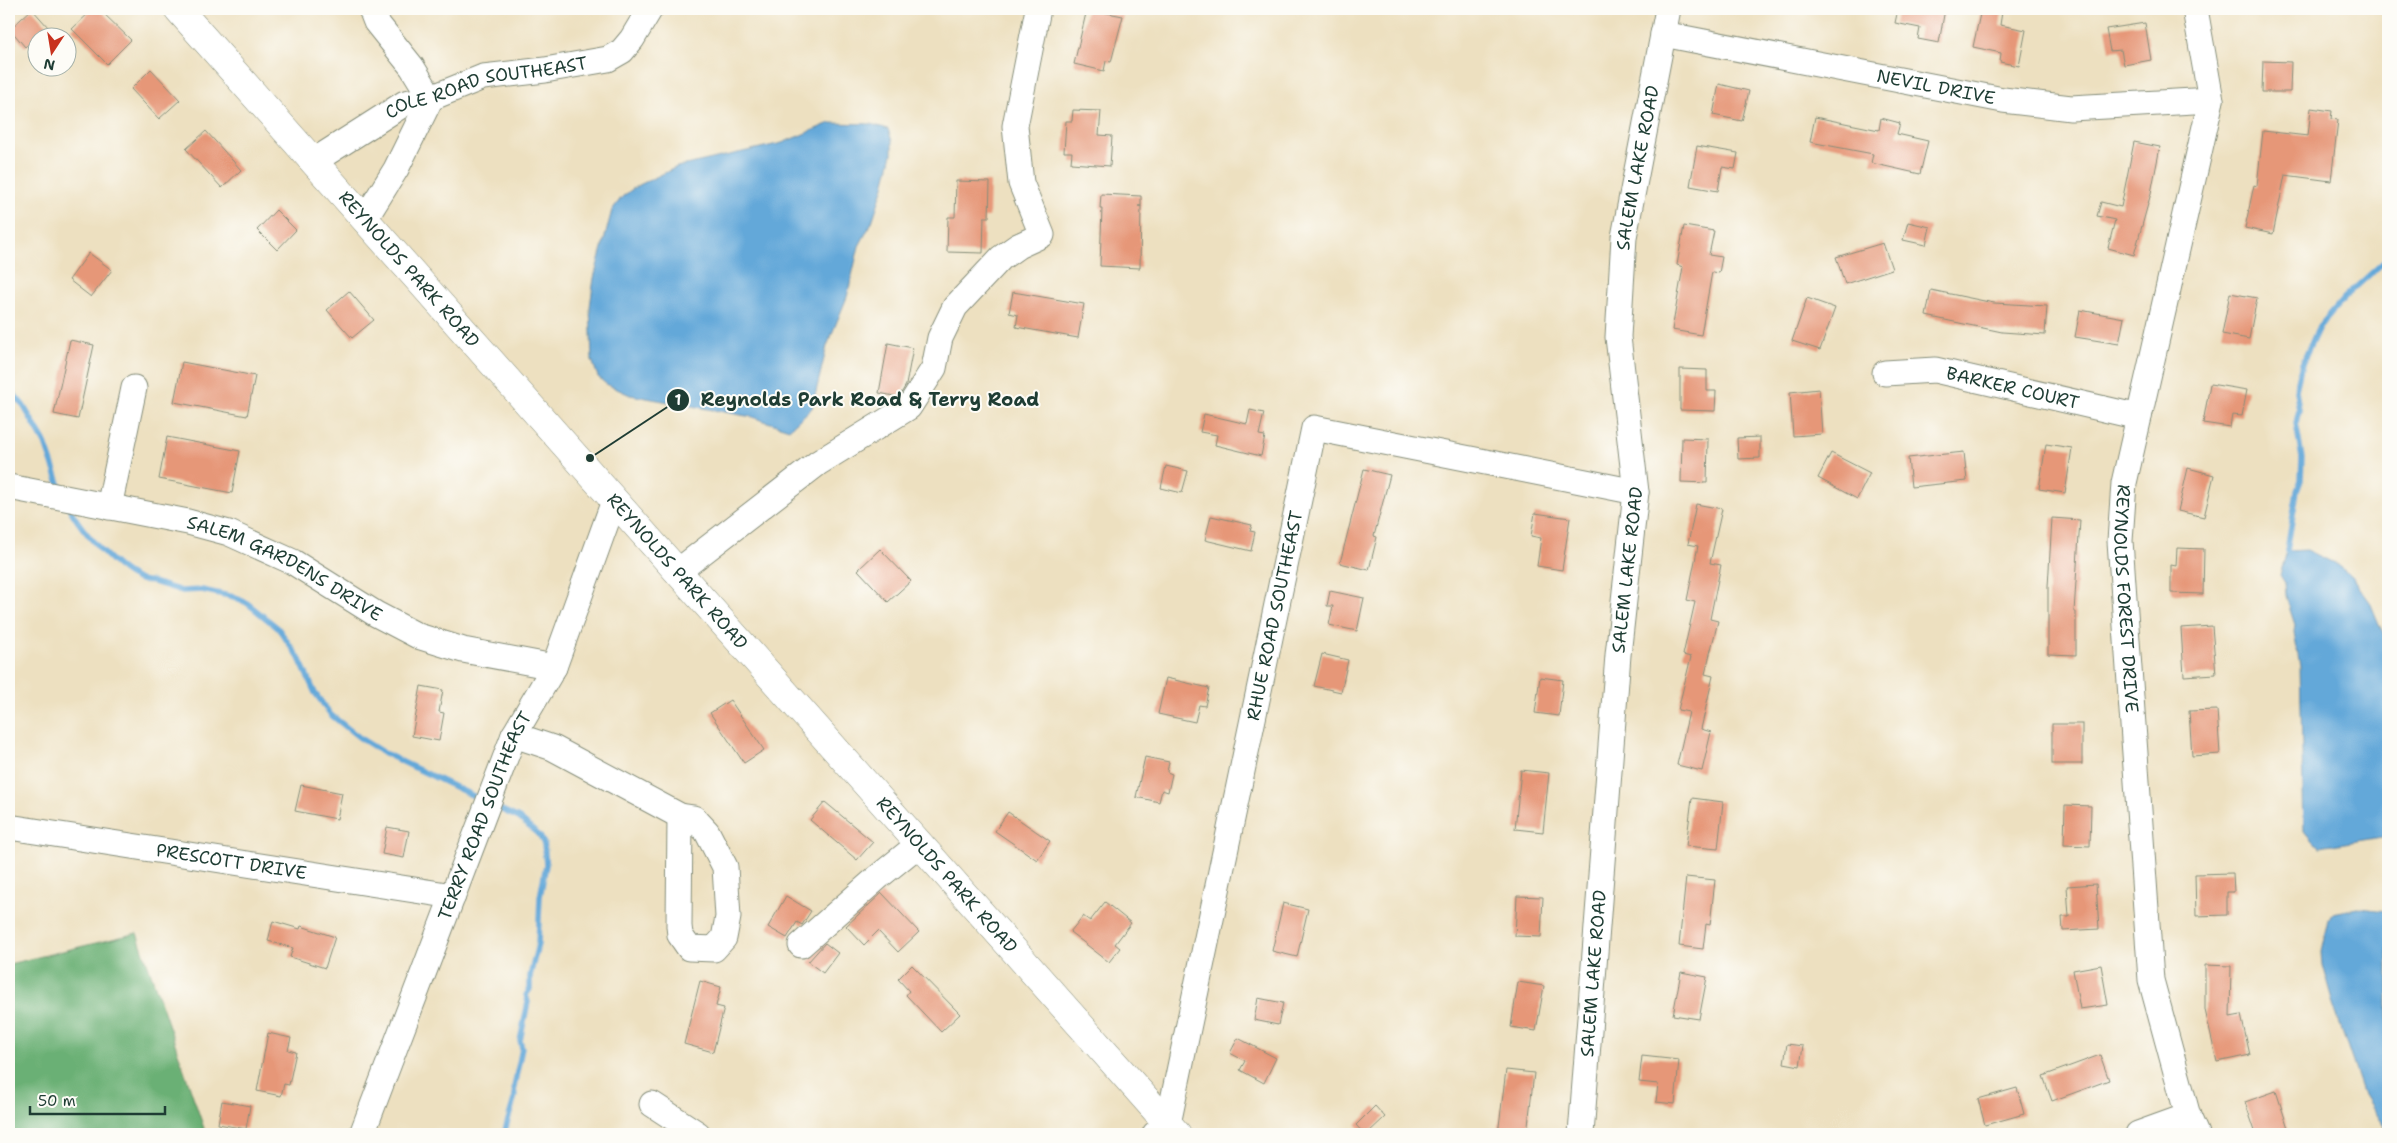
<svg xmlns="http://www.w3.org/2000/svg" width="2397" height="1143" viewBox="0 0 2397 1143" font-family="'Shantell Sans',sans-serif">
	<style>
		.forest { fill: #6bb075; stroke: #457654 }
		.water { fill: #63a8d9; stroke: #417286 }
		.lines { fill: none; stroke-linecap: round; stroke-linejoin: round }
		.stream { stroke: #63a8d9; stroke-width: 5.5 }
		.building { fill: #e69778 }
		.minor-casing { stroke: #868e7a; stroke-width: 27 }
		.major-casing { stroke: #868e7a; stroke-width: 29 }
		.minor { stroke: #fff; stroke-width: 25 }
		.major { stroke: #fff; stroke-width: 28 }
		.labels { text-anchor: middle; stroke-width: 4; stroke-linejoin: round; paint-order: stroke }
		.street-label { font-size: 18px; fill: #1f3d34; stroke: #fdfcf7 }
		.leader { fill: none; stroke: #1f3d34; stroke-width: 2 }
		.callout-dot { fill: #1f3d34; stroke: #fdfcf7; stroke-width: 2 }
		.mark-label { font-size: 15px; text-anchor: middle; font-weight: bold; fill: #fff }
		.callout-label { font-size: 19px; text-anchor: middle; font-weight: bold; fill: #1f3d34; stroke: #fdfcf7; stroke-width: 4; stroke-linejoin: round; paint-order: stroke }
	</style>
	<rect width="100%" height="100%" fill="#fdfcf7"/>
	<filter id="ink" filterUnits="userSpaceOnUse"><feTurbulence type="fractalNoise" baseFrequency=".02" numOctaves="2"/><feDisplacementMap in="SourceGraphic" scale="10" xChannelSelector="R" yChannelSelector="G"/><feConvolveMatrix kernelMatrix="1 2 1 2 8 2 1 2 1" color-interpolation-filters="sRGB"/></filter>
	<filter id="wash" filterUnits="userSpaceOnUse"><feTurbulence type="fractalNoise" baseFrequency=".0096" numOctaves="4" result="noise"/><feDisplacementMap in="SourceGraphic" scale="20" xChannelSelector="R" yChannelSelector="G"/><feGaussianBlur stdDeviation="1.12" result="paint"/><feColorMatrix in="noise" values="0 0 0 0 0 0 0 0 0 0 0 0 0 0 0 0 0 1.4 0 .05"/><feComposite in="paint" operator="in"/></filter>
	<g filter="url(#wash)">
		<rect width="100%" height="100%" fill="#ede0c0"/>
		<polygon class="forest" points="137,933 206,1134 9,1134 9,964"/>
		<g class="water">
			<polygon points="830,123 871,124 888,129 892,141 892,154 884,186 872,222 859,246 847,297 827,346 812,408 789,429 752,417 630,395 606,384 598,377 592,360 590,307 594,278 612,210 622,197 635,187 677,167 782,143"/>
			<polygon points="2307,550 2338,565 2352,577 2370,602 2388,646 2388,836 2320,847 2314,843 2304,831 2300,667 2294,632 2295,625 2286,597 2285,583 2280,575 2287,551"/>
			<polygon points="2358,908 2388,911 2388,1134 2364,1095 2332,1001 2322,965 2321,951 2328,919 2333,913"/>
		</g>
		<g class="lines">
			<g class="stream">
				<polyline points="9,388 23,405 45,443 61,489"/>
				<path d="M69,507C79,528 125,584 150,581L182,591L202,590L234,597L247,603L278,628L299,658L315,693L331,715L360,738L384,753L482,800"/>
				<polyline points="2290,557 2287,551 2297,491 2301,480 2302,458 2296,423 2299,410 2296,390 2302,364 2319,327 2344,298 2388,258"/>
				<polyline points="493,806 519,818 540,836 544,844 546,865 540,897 538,944 530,976 530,989 526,995 528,1002 520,1041 522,1048 514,1087 515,1096 504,1134"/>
			</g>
		</g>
		<g id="blocks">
			<g class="building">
				<polygon points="32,9 48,27 25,47 10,29"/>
				<polygon points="93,9 99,9 131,40 107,64 72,29"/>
				<polygon points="1087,9 1123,16 1111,62 1106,61 1104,71 1074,64"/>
				<polygon points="1898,9 1945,9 1939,43 1918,39 1920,28 1895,23"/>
				<polygon points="1981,9 2002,12 2000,25 2026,30 2019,66 2000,62 2001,53 1973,47"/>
				<polygon points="2145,23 2151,60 2124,65 2121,50 2110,51 2106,29"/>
				<polygon points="2263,61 2291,62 2290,92 2262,92"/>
				<polygon points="151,69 180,100 159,119 131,89"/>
				<polygon points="1719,84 1749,91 1742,121 1713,115"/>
				<polygon points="2311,108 2332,111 2331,119 2338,120 2331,181 2285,175 2273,234 2245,228 2254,185 2257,186 2263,131 2308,136"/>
				<polygon points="1073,110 1101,111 1099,135 1112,136 1110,166 1071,163 1072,152 1064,152 1066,121 1072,121"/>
				<polygon points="1815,117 1879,130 1881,118 1900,123 1897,134 1928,141 1920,174 1871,163 1873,154 1810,142"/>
				<polygon points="206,131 241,170 222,188 186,149"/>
				<polygon points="2134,142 2160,147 2151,193 2134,255 2108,248 2115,220 2097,216 2101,202 2121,207"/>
				<polygon points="1697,146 1738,153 1735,169 1722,167 1718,191 1690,186"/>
				<polygon points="956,181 990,182 989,217 984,217 983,253 947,252 948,217 955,217"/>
				<polygon points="1101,194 1141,196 1141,206 1138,206 1141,206 1140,268 1100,266 1102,208 1100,208"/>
				<polygon points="276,210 296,230 277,250 257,230"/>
				<polygon points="1908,222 1930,227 1926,245 1903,240"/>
				<polygon points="1684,226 1714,231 1709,255 1722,257 1719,273 1712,272 1701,335 1672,330 1683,267 1677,265"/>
				<polygon points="1883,243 1892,269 1845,284 1836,257"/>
				<polygon points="89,253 112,270 91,297 69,280"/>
				<polygon points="1931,290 1994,303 2047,306 2045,335 2002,332 1926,316"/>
				<polygon points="349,291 374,320 352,338 327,310"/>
				<polygon points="1013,292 1084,304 1078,338 1016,327 1018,315 1009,313"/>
				<polygon points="2230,293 2257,298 2249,339 2222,334"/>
				<polygon points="1807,298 1835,308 1820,350 1792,341"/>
				<polygon points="2080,310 2124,318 2119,344 2075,337"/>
				<polygon points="70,340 94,345 78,419 54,414"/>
				<polygon points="888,343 913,348 906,385 899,397 879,393"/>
				<polygon points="182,362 255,376 247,416 174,402"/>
				<polygon points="1680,369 1707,370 1707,391 1716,391 1715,411 1680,410"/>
				<polygon points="2210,384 2247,390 2242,416 2232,415 2230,427 2203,423"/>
				<polygon points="1819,389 1822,434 1793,436 1790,392"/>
				<polygon points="1250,410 1264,413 1259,435 1265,436 1261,456 1215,445 1217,435 1200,432 1204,414 1247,424"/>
				<polygon points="167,437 240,451 232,493 159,479"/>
				<polygon points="1760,437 1760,458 1738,459 1737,438"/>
				<polygon points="1682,438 1708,439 1707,483 1681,482"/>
				<polygon points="2046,444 2072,448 2065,493 2039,489"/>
				<polygon points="1964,452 1967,481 1911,487 1908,458"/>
				<polygon points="1831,453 1870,473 1857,499 1818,478"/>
				<polygon points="1166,466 1188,471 1182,493 1161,488"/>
				<polygon points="2188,468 2214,475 2204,517 2178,511"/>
				<polygon points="1364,469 1390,475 1374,536 1377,537 1369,570 1340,563"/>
				<polygon points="1696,504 1722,509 1710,563 1721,565 1710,619 1718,621 1705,674 1713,676 1701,729 1711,732 1702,771 1677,765 1689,712 1678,710 1691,657 1683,655 1695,602 1687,600 1698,546 1688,544"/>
				<polygon points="1535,513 1570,518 1562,570 1537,566 1541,538 1531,536"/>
				<polygon points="1211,516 1252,525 1250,531 1255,532 1251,551 1205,540"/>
				<polygon points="2052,518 2080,520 2074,612 2076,612 2076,655 2048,654 2048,587"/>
				<polygon points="2177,548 2204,549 2203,594 2171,593 2171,565 2176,566"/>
				<polygon points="880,549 911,581 888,602 858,570"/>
				<polygon points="1330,591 1364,598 1357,631 1329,625 1333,606 1327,606"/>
				<polygon points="2212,626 2216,674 2184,676 2181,628"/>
				<polygon points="1322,654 1348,660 1341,692 1314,686"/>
				<polygon points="1540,677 1563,680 1559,716 1535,713"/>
				<polygon points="1166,678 1209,688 1205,706 1199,705 1195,722 1158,714"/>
				<polygon points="421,686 443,690 439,712 444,713 439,741 412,736"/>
				<polygon points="730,700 764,750 744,763 710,713"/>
				<polygon points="2217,710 2220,754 2192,756 2189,711"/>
				<rect x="2052" y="724" width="30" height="40"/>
				<polygon points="1145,757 1169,762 1167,772 1172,774 1168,792 1162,790 1159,802 1136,797"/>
				<polygon points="1521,770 1549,773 1543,832 1515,829"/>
				<polygon points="301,785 342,793 337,819 295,811"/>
				<polygon points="1692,798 1723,802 1718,849 1686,846"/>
				<polygon points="825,802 873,842 857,860 810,820"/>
				<polygon points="2065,805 2091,806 2090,846 2064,845"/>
				<polygon points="1008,812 1050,841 1037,860 995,831"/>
				<polygon points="387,827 409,831 404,858 382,854"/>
				<polygon points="2233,873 2234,892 2227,892 2227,915 2196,916 2195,874"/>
				<polygon points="1686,877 1715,880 1710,925 1706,924 1703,949 1679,946"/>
				<polygon points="2096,884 2099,929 2063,931 2062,917 2069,917 2067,886"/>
				<polygon points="882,893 919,932 898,952 878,931 864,945 846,926"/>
				<polygon points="786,896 811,911 802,925 797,922 787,938 768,927"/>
				<polygon points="1517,896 1543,897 1541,937 1515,936"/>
				<polygon points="1105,902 1131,923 1115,944 1120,948 1109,962 1070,932 1083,916 1090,921"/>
				<polygon points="1283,903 1308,909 1297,957 1272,951"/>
				<polygon points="273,921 300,929 301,926 335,937 325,968 290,957 293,948 268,941"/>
				<polygon points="825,943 838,953 823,973 808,962"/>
				<polygon points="912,965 960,1014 941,1032 906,995 909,991 898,979"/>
				<polygon points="2101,965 2108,1005 2080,1009 2073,970"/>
				<polygon points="2205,965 2231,966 2230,1017 2241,1015 2250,1055 2217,1062 2205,1010"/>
				<polygon points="1681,972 1707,977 1699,1019 1673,1015"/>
				<polygon points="700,981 721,987 716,1006 724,1008 713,1052 684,1044"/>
				<polygon points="1518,982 1544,986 1536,1031 1511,1027"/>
				<polygon points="1258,998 1283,1003 1278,1025 1254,1020"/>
				<polygon points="268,1033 291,1038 288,1050 296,1052 289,1085 284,1084 281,1096 257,1091"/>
				<polygon points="1238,1038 1276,1058 1264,1083 1240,1070 1245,1061 1230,1053"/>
				<polygon points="1787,1044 1803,1046 1800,1066 1784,1063"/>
				<polygon points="2100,1055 2109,1080 2052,1101 2043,1076"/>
				<polygon points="1642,1056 1679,1060 1675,1104 1656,1102 1658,1084 1639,1082"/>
				<polygon points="1506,1070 1534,1073 1527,1134 1498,1134"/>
				<polygon points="2017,1088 2024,1114 1985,1125 1978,1099"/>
				<polygon points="2276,1091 2289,1131 2278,1134 2256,1134 2245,1102"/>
				<polygon points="222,1101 250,1106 246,1129 218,1124"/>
				<polygon points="1375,1106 1385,1117 1367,1134 1364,1134 1356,1125"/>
			</g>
		</g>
	</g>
	<g filter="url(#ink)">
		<use href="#blocks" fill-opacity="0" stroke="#868e7a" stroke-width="1"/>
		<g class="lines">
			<g class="minor-casing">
				<g id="minor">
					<polyline points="371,9 376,22 412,67 431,98"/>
					<path id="s1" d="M2195,9L2211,100L2124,483L2120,541L2151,980L2188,1116L2196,1134"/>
					<path id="s2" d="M1663,34L2003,100L2071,108L2211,100"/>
					<path id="s3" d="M314,161L405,103L431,98L483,77L545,70L608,59L622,51L632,39L650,9"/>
					<polyline points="365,219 396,169 431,98"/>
					<path id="s4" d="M1885,373L1935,370L2139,417"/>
					<path id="s5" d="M9,487L188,522L229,533L293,562L376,614L418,636L463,650L554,667"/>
					<polyline points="109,507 134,388"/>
					<polyline points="677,572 818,463 909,407 934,368 940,338 955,307 1001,258 1018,246 1042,235 1021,183 1015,126 1038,9"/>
					<polyline points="514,735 553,748 680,816"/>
					<polygon points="680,816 694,818 707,832 725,867 728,917 724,938 714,949 689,948 680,935 679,926"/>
					<path id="s6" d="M9,827L453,896"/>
					<polyline points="801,945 877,878 919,844"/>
					<polyline points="652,1104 698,1134"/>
					<path id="s7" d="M362,1134L514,735L554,667L614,501"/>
					<path id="s8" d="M1155,1134L1168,1124L1314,428L1636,492"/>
					<path id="s9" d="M1581,1134L1618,655L1636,492L1618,337L1624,237L1668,9"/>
					<polyline points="2138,1134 2188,1116"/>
				</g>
			</g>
			<g class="major-casing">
				<g id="major">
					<path id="s10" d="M178,9L1177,1134"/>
				</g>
			</g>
			<use href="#minor" class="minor"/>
			<use href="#major" class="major"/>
		</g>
	</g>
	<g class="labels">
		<g class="street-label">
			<text dy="6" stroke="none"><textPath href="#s2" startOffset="278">NEVIL DRIVE</textPath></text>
			<text dy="6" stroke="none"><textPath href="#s3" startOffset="191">COLE ROAD SOUTHEAST</textPath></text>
			<text dy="6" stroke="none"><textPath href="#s9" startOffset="971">SALEM LAKE ROAD</textPath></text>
			<text dy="6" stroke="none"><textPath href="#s10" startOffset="348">REYNOLDS PARK ROAD</textPath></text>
			<text dy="6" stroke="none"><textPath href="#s4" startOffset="130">BARKER COURT</textPath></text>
			<text dy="6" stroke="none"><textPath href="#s5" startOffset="290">SALEM GARDENS DRIVE</textPath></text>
			<text dy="6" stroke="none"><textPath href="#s9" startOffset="566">SALEM LAKE ROAD</textPath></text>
			<text dy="6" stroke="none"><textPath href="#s10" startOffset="752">REYNOLDS PARK ROAD</textPath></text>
			<text dy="6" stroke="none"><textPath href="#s1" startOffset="601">REYNOLDS FOREST DRIVE</textPath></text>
			<text dy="6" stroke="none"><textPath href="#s8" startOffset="536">RHUE ROAD SOUTHEAST</textPath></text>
			<text dy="6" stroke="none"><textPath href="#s7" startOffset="341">TERRY ROAD SOUTHEAST</textPath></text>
			<text dy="6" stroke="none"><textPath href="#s6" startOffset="225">PRESCOTT DRIVE</textPath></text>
			<text dy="6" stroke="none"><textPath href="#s10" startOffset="1158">REYNOLDS PARK ROAD</textPath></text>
			<text dy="6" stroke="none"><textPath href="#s9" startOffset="161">SALEM LAKE ROAD</textPath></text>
		</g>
	</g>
	<path class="leader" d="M590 458L678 400"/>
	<g class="callout-dot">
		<circle cx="590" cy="458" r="5"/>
		<circle cx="678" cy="400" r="12"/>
	</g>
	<g class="mark-label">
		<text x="678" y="405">1</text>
	</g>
	<g class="callout-label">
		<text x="870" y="406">Reynolds Park Road &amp; Terry Road</text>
	</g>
	<rect width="2397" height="1143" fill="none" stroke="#fdfcf7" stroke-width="30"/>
	<g transform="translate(52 52) rotate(192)"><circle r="24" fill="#fdfcf7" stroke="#a4b0a9"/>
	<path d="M0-4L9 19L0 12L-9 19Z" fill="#c8321e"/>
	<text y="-8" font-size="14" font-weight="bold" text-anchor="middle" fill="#1f3d34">N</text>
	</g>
	<path d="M30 1106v8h135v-8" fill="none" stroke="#1f3d34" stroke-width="2.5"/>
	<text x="38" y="1106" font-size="15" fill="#1f3d34" stroke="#fdfcf7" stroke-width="4" paint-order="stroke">50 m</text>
</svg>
